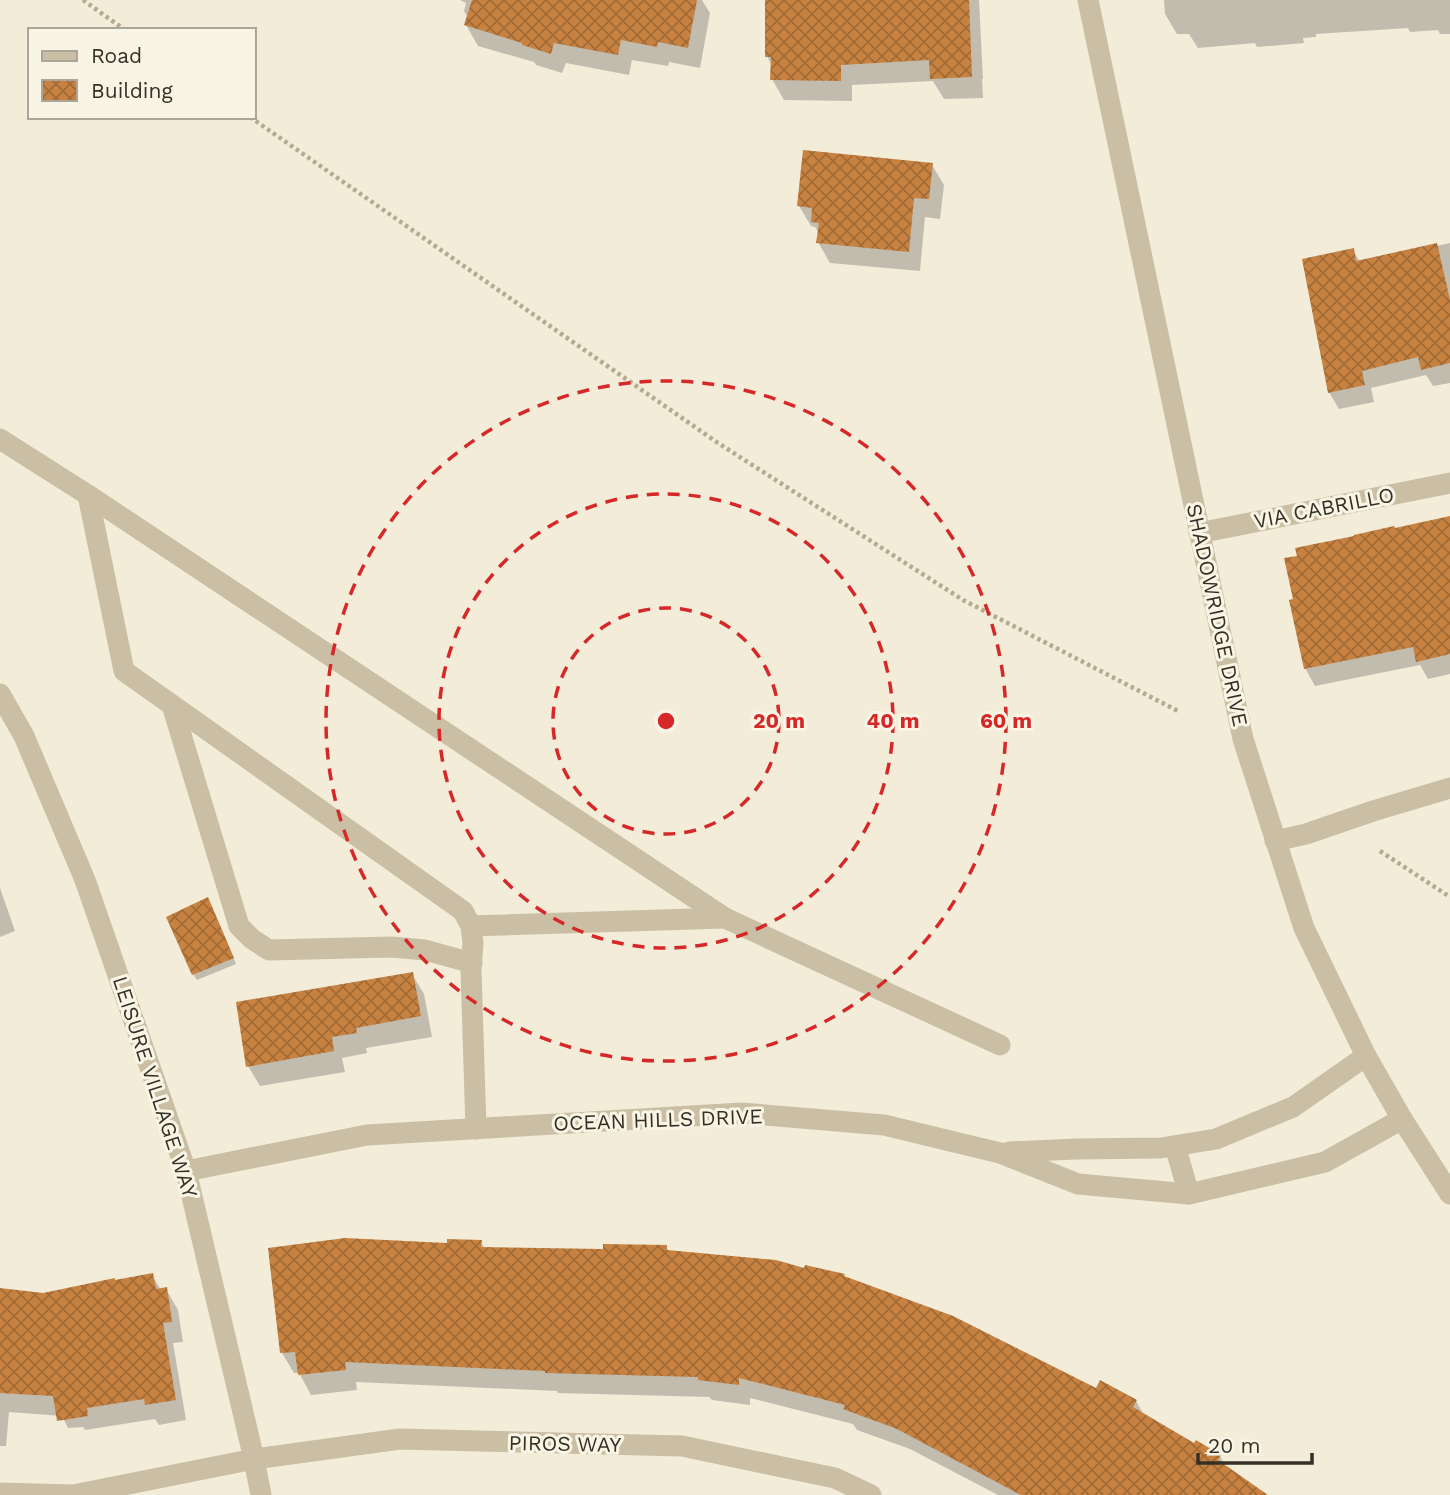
<svg xmlns="http://www.w3.org/2000/svg" width="1450" height="1495" viewBox="0 0 1450 1495" font-family="'Work Sans',sans-serif">
	<style>
		.shadow { fill: #0003 }
		.building { fill: url(#building-cross-hatch) }
		.lines { fill: none; stroke-linecap: round; stroke-linejoin: round }
		.path { stroke: #b5a98f; stroke-width: 4.5; stroke-dasharray: 3.5 3.5; stroke-linecap: butt }
		.minor { stroke: #cabfa5; stroke-width: 21 }
		.ring { fill: none; stroke: #d62828; stroke-width: 3.5; stroke-dasharray: 12 9 }
		.labels { text-anchor: middle; stroke-width: 6; stroke-linejoin: round; paint-order: stroke }
		.street-label { font-size: 21px; fill: #352f26; stroke: #f9f5e5 }
		.centre { fill: #d62828; stroke: #f9f5e5; stroke-width: 3.5 }
		.ring-label { font-size: 21px; text-anchor: middle; font-weight: bold; fill: #d62828; stroke: #f9f5e5; stroke-width: 6; stroke-linejoin: round; paint-order: stroke }
	</style>
	<defs>
		<pattern id="building-cross-hatch" width="8" height="8" patternUnits="userSpaceOnUse" patternTransform="scale(1.75)"><rect width="8" height="8" fill="#c78241"/><path d="M0 0l8 8M0 8l8-8" fill="none" stroke="#a26b36"/></pattern>
	</defs>
	<rect width="100%" height="100%" fill="#f2ecd9"/>
	<g class="shadow">
		<polygon points="460,0 702,0 710,13 700,68 669,62 668,66 632,60 629,75 566,63 562,73 536,65 534,62 478,46 466,25 468,18 464,11 466,3"/>
		<polygon points="767,0 979,0 983,79 982,79 983,98 944,99 933,81 852,85 852,101 784,100 772,79 772,66 767,56"/>
		<polygon points="1164,0 1450,0 1450,34 1440,34 1438,30 1410,32 1408,28 1316,34 1316,37 1303,38 1304,43 1257,47 1255,43 1198,48 1189,34 1177,34 1165,14"/>
		<polygon points="932,165 944,185 940,219 925,217 920,271 830,263 818,242 819,233 815,227 811,226 799,206"/>
		<polygon points="1450,243 1450,383 1433,386 1426,375 1371,388 1374,402 1339,409 1329,392 1353,250 1360,262"/>
		<polygon points="1450,518 1450,674 1428,679 1420,665 1315,686 1305,668 1395,530"/>
		<polygon points="0,888 15,931 0,937"/>
		<polygon points="211,906 236,964 197,980 193,974"/>
		<polygon points="412,974 424,994 432,1037 366,1048 367,1053 342,1058 345,1072 260,1086 248,1066"/>
		<polygon points="481,1242 485,1249 605,1251 666,1247 669,1252 845,1278 1096,1390 1136,1401 1144,1415 1195,1446 1220,1456 1227,1469 1265,1495 998,1495 910,1449 857,1430 853,1424 750,1398 750,1405 712,1400 709,1397 558,1393 557,1391 356,1382 357,1390 311,1395 299,1373 294,1373 282,1353 449,1245"/>
		<polygon points="152,1275 161,1290 166,1289 178,1310 183,1342 173,1343 186,1420 159,1425 155,1419 85,1430 83,1427 68,1428 62,1416 9,1412 6,1446 0,1446 0,1290 43,1294"/>
	</g>
	<g class="building">
		<polygon points="472,0 697,0 688,48 658,42 657,47 621,40 618,55 554,43 551,54 522,45 522,43 464,25"/>
		<polygon points="765,0 969,0 972,77 930,79 929,60 841,65 841,81 770,80 771,57 765,57"/>
		<polygon points="803,150 933,163 929,199 914,198 909,252 816,243 819,223 811,222 812,208 797,206"/>
		<polygon points="1437,243 1450,300 1450,363 1421,370 1418,357 1362,371 1365,385 1328,393 1302,259 1354,248 1356,261"/>
		<polygon points="1450,516 1450,654 1416,662 1413,647 1304,669 1289,600 1293,599 1284,558 1297,556 1295,548 1354,536 1354,535 1394,526 1395,528"/>
		<polygon points="208,897 234,958 192,975 166,917"/>
		<polygon points="413,972 421,1016 356,1028 357,1033 332,1037 334,1051 246,1067 236,1002"/>
		<polygon points="345,1238 447,1243 447,1239 482,1240 481,1247 603,1249 603,1244 667,1245 667,1250 776,1260 804,1268 805,1265 845,1274 844,1276 953,1316 1096,1388 1100,1380 1137,1400 1133,1407 1194,1443 1196,1440 1221,1455 1218,1460 1268,1495 1021,1495 897,1429 843,1409 845,1405 739,1378 739,1385 698,1380 698,1377 545,1373 545,1371 345,1362 346,1370 298,1375 295,1352 280,1353 268,1248"/>
		<polygon points="153,1273 156,1289 167,1287 172,1322 163,1323 176,1400 145,1405 144,1399 87,1408 88,1416 57,1421 53,1396 0,1393 0,1288 43,1293 115,1278 115,1280"/>
	</g>
	<g class="lines">
		<g class="path">
			<polyline points="83,0 125,30"/>
			<polyline points="250,117 718,443 963,600 1178,711"/>
			<polyline points="1380,851 1450,897"/>
		</g>
		<g class="minor">
			<polyline points="1088,0 1243,739 1304,928 1366,1056 1402,1119 1450,1194"/>
			<polyline points="0,439 88,495"/>
			<polyline points="1199,533 1450,483"/>
			<polyline points="0,694 24,736 85,880 186,1171 254,1459 261,1495"/>
			<polyline points="172,705 239,926 252,939 269,950 391,947 425,950 472,963"/>
			<polyline points="1275,841 1306,834 1373,811 1450,788"/>
			<polyline points="725,918 1000,1045"/>
			<polyline points="471,926 725,918 88,495 124,671 463,911 471,926 473,943 471,970 476,1129"/>
			<polyline points="1175,1146 1189,1194"/>
			<polyline points="1009,1152 1076,1149 1161,1148 1216,1139 1293,1107 1366,1056"/>
			<polyline points="186,1171 367,1135 742,1113 884,1125 1000,1153 1078,1184 1189,1194 1325,1162 1402,1119"/>
			<polyline points="0,1493 73,1495 254,1459 400,1439 682,1446 835,1478 871,1495"/>
		</g>
	</g>
	<g class="ring">
		<circle cx="666" cy="721" r="113"/>
		<circle cx="666" cy="721" r="227"/>
		<circle cx="666" cy="721" r="340"/>
	</g>
	<g class="labels">
		<g class="street-label">
			<text transform="translate(1324 508) rotate(-11)" y="7">VIA CABRILLO</text>
			<text transform="translate(1217 615) rotate(78)" y="7">SHADOWRIDGE DRIVE</text>
			<text transform="translate(155 1087) rotate(72)" y="7">LEISURE VILLAGE WAY</text>
			<text transform="translate(658 1120) rotate(-2)" y="7">OCEAN HILLS DRIVE</text>
			<text transform="translate(565 1444) rotate(1)" y="7">PIROS WAY</text>
		</g>
	</g>
	<circle cx="666" cy="721" r="10" class="centre"/>
	<g class="ring-label">
		<text x="779" y="728">20 m</text>
		<text x="893" y="728">40 m</text>
		<text x="1006" y="728">60 m</text>
	</g>
	<rect x="28" y="28" width="228" height="91" fill="#f9f5e5" stroke="#aba699" stroke-width="2"/>
	<rect x="42" y="51" width="35" height="10" fill="#cabfa5" stroke="#aba699" stroke-width="2"/>
	<text x="91" y="63" font-size="21" fill="#352f26">Road</text>
	<rect x="42" y="80" width="35" height="21" fill="url(#building-cross-hatch)" stroke="#aba699" stroke-width="2"/>
	<text x="91" y="98" font-size="21" fill="#352f26">Building</text>
	<path d="M1198 1453v10h114v-10" fill="none" stroke="#352f26" stroke-width="3.5"/>
	<text x="1208" y="1453" font-size="21" fill="#352f26" stroke="#f9f5e5" stroke-width="5" paint-order="stroke">20 m</text>
</svg>
